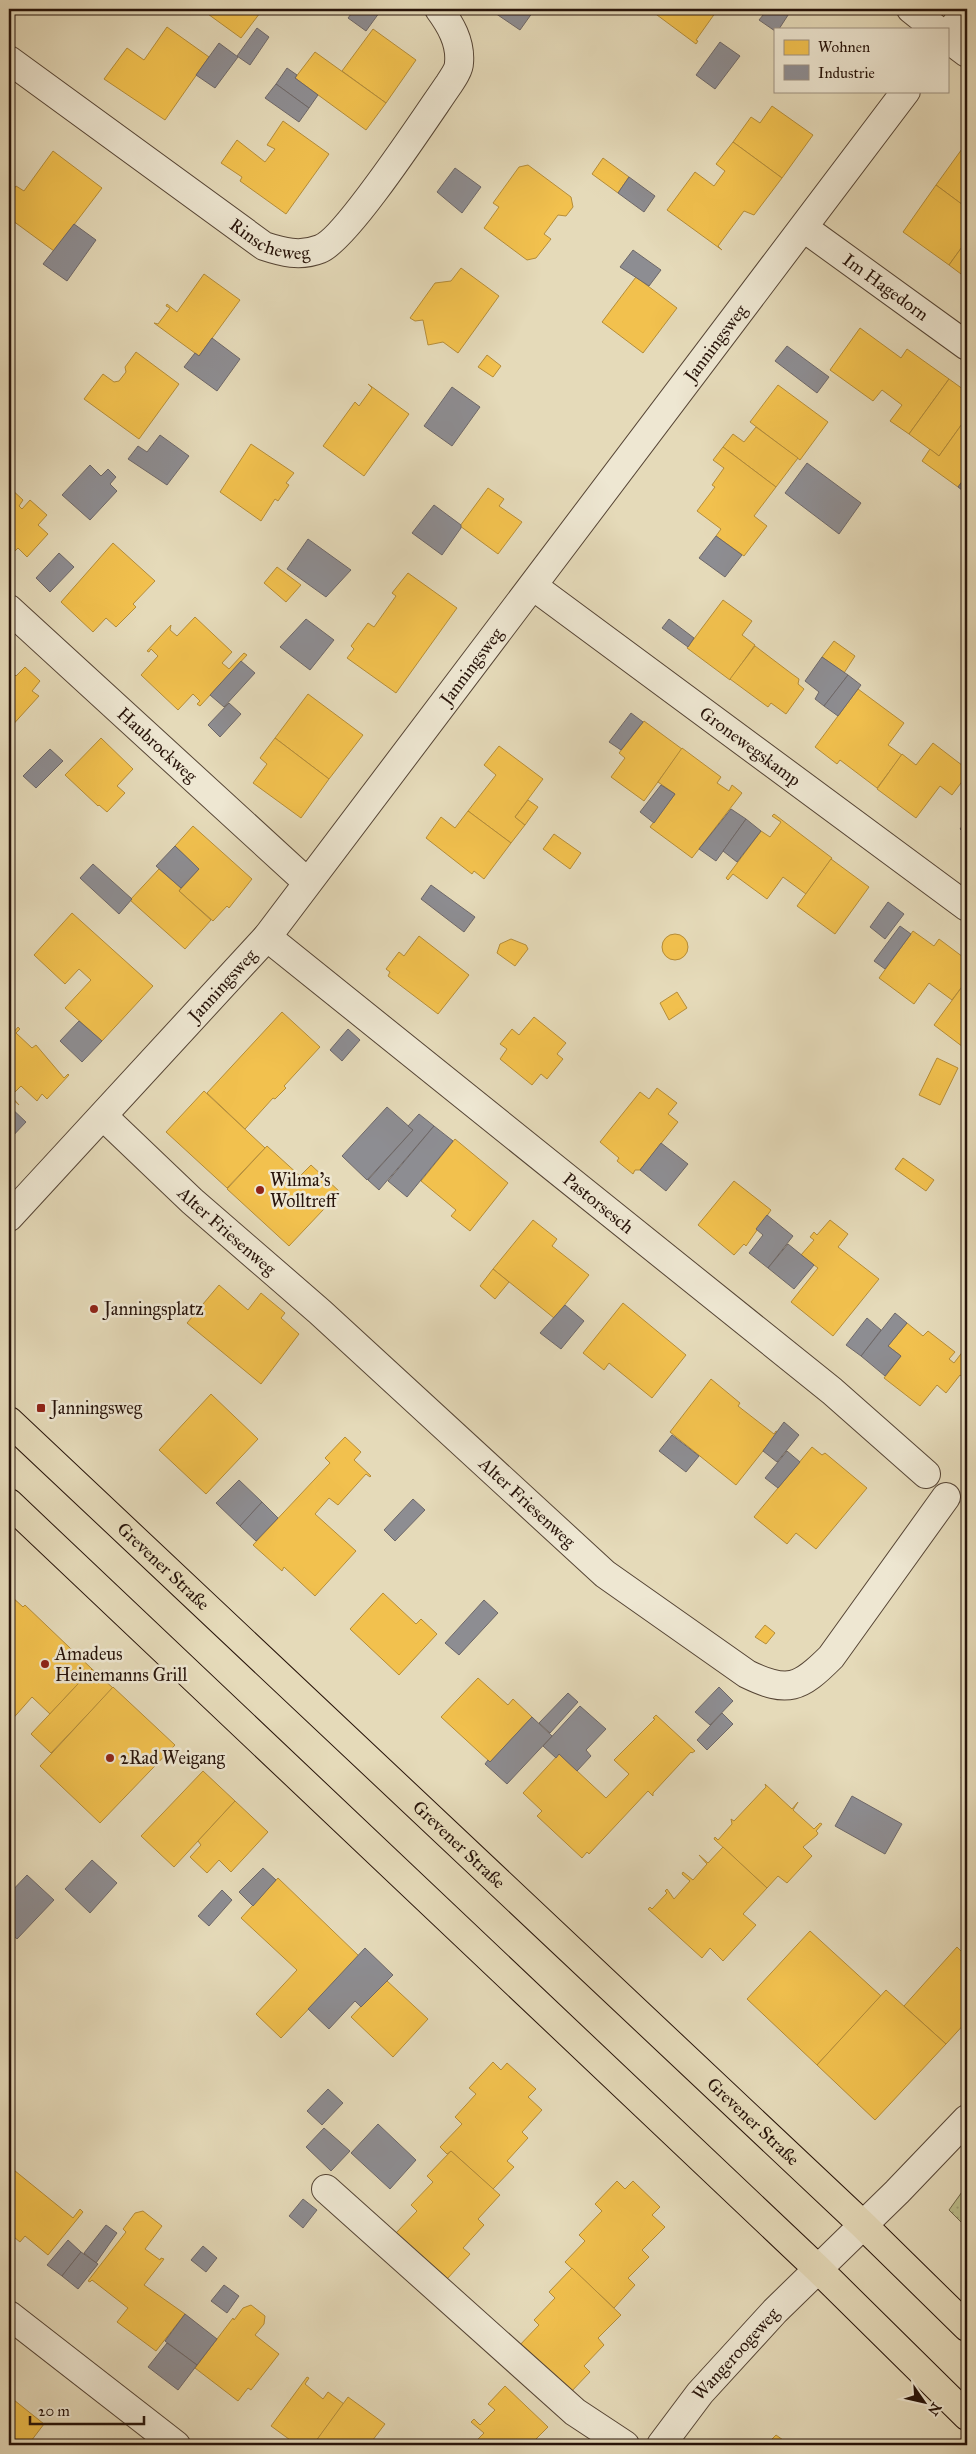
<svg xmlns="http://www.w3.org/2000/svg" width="976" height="2454" viewBox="0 0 976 2454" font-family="'IM FELL Great Primer',serif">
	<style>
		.grass { fill: url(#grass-dots); stroke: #71684a }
		.homes { fill: #f2c14e; stroke: #b58d39 }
		.industry { fill: #8d8d92; stroke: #6e6869 }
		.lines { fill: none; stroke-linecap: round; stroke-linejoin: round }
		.minor-casing { stroke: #564535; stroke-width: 30 }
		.major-casing { stroke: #271309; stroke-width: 30 }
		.minor { stroke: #eee7d2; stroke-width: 28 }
		.major { stroke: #e5dab9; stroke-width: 28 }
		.poi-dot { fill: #8f2418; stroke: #eee7d2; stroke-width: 2 }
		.labels { text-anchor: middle; stroke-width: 5; stroke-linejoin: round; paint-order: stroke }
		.street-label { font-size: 18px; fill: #271309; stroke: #eee7d2 }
		.poi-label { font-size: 18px; fill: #271309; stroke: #eee7d2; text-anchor: start }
	</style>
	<defs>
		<pattern id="grass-dots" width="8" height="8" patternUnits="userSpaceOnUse" patternTransform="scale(1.25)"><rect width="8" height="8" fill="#bbbd8b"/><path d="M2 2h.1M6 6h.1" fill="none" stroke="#a1a277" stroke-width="1.8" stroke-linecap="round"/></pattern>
	</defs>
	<rect width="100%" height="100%" fill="#e5dab9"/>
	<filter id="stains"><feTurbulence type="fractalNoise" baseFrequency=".004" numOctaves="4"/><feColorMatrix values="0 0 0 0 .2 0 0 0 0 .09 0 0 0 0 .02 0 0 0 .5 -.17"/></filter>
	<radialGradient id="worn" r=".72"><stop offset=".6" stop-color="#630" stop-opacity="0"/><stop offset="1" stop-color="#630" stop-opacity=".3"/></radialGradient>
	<polygon class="grass" points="967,2185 967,2228 949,2210"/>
	<g class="homes">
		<polygon points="201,9 263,9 241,38"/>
		<polygon points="652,9 718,9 696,40 698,41 696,44 653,12"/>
		<polygon points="167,27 209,57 165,120 104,79 127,48 144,60"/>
		<polygon points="373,29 416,60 386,103 342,71"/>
		<polygon points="315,52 386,103 366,130 295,78"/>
		<polygon points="772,106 813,135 782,178 733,142 751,117 760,123"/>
		<polygon points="283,121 329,154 286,214 240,181 242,177 221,163 237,140 265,162 275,149 267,145"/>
		<polygon points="733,142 782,178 754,215 744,211 718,246 722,250 667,210 695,172 714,186 725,171 716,164"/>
		<polygon points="967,142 967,208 936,185"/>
		<polygon points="53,151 102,188 54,251 9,218 9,196 16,186 24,191"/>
		<polygon points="603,158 629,177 618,193 592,174"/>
		<polygon points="528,165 571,197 573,207 566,216 558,215 544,234 551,239 536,258 527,260 484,228 499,207 493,203 519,167"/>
		<polygon points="936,185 967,208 967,240 949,265 903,232"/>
		<polygon points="967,240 967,264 961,274 949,265"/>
		<polygon points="461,268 499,296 458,353 443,342 428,345 423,320 415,321 410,318 435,283 451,281"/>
		<polygon points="204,274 240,300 199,356 154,323 158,324 170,308 166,306 167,304 177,312"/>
		<polygon points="636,277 677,308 643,353 602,322"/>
		<polygon points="860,328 901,358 907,349 949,379 909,434 890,421 902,405 882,390 873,401 830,370"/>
		<polygon points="136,352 179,384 139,439 84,399 103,374 114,382 119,381 126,372 125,367"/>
		<polygon points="487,355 501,366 493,377 478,367"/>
		<polygon points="949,379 967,392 967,417 939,456 909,434"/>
		<polygon points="368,384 409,414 364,476 323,446 355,402 359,406 372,388"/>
		<polygon points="778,385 828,422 800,460 750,422"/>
		<polygon points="967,417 967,475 958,487 922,461 930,449 939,456"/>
		<polygon points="756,427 798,458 776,487 723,447 733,434 744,442"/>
		<polygon points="251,444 294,473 286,483 289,485 278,501 275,499 261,521 220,492"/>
		<polygon points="723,447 776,487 754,516 767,526 744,556 716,536 721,529 697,511 715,487 712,485 724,468 713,460"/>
		<polygon points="9,487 23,500 19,506 22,509 30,500 47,515 38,525 48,534 27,557 18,548 11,555 9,553"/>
		<polygon points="488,488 504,499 499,506 522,522 498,554 460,526"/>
		<polygon points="113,543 155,581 133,604 136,607 116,627 106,618 93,632 61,602"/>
		<polygon points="277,567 301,585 286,602 264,583"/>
		<polygon points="408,573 457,608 396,693 347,658 354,649 351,646 368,623 374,627 396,596 392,593"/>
		<polygon points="723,600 752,621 742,635 755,645 730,680 687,648"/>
		<polygon points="195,617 232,652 222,663 229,669 244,653 247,655 200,706 197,704 200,701 193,694 178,710 141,675 158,656 151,649 149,652 147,651 171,625 170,630 177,636"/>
		<polygon points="834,641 855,656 844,673 822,657"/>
		<polygon points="755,646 792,674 799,679 798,684 804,689 786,714 771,703 768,707 730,679"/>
		<polygon points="25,667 40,681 32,691 39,696 9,729 9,669 16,676"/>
		<polygon points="858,689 904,723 888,745 902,755 877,788 840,760 837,764 815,747"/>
		<polygon points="308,694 363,735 329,779 275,738"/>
		<polygon points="644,721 682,749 644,801 611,777 625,758 619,753"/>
		<polygon points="101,738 133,769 117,786 125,793 107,812 99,805 98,806 65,775"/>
		<polygon points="275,738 329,779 301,818 253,783 267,764 260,758"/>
		<polygon points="933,743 967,769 967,775 952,795 940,786 916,818 877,789 902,754 916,765"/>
		<polygon points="499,746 543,779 515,817 525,825 511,843 468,811 496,775 484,765"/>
		<polygon points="682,748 721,777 717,783 729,791 732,785 742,793 692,858 650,827 675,794 658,782"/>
		<polygon points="528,800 538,807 525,825 515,817"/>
		<polygon points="468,811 511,843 484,879 474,871 472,874 426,838 441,817 455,828"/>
		<polygon points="774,814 832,858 806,894 783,877 767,899 733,874 728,880 726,878 761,831 770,837 781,822 772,816"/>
		<polygon points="193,826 252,879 229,908 227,906 213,921 179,891 199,869 175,846"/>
		<polygon points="554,834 581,853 570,869 543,849"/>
		<polygon points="831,859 869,887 835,934 797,906"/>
		<polygon points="159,869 181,888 179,891 211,920 185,949 130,900"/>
		<polygon points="72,913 153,986 102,1041 65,1008 91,980 79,969 65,984 34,955"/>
		<polygon points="913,931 934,946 939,939 967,960 967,980 952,1000 929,983 914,1004 879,978"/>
		<circle cx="675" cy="947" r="13"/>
		<polygon points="419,936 469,975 438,1014 388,976 390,972 386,969 399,952 404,956"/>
		<polygon points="511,939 526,945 528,949 515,966 497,953 500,944"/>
		<polygon points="967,980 967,1050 934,1025"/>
		<polygon points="677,992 687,1008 669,1020 660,1003"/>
		<polygon points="282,1012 320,1047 284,1086 286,1088 275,1099 273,1098 245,1129 207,1093"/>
		<polygon points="534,1017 566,1043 557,1054 563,1059 547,1079 541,1074 532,1085 500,1059 507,1049 500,1044 512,1029 519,1035"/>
		<polygon points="18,1027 20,1029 16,1033 32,1048 36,1045 64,1078 68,1074 69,1075 47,1099 42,1094 37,1101 21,1086 11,1096 19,1105 9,1096 9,1038"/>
		<polygon points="937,1058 958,1068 940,1105 919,1095"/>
		<polygon points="657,1088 677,1103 668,1114 678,1122 640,1170 635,1170 633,1174 617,1161 619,1158 600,1142 640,1092 649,1099"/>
		<polygon points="204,1091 265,1148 227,1188 166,1132"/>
		<polygon points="455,1139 508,1183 470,1231 451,1216 456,1210 421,1181"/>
		<polygon points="267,1146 300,1176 311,1165 340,1192 289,1246 227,1189"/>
		<polygon points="903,1158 934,1180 926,1191 895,1169"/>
		<polygon points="734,1181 771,1210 746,1246 744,1244 734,1255 698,1225"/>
		<polygon points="533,1220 557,1239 552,1246 589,1275 554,1318 493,1269"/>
		<polygon points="830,1220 848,1234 838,1247 879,1279 833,1336 791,1302 818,1268 801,1255 814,1240 810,1237 814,1232 817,1235"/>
		<polygon points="493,1269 509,1282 495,1299 480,1286"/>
		<polygon points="219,1285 248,1310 261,1293 285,1313 281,1318 299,1334 261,1384 187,1323"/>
		<polygon points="623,1303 686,1355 652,1398 609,1363 604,1370 583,1353"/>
		<polygon points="907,1323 923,1336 928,1331 955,1352 949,1359 954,1363 967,1346 967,1381 960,1375 946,1393 937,1385 920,1406 884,1378 901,1356 888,1346"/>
		<polygon points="711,1379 740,1403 738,1406 774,1434 776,1431 778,1432 736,1485 670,1432"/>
		<polygon points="211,1394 258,1439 206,1494 159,1450"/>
		<polygon points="345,1437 361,1452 354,1460 371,1476 370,1477 366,1474 338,1505 329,1498 315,1514 356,1551 315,1596 284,1567 282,1571 253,1545 330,1463 325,1458"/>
		<polygon points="812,1447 822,1455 825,1453 867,1488 816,1549 796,1533 787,1544 754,1517"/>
		<polygon points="383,1593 416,1624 421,1619 437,1634 399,1675 350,1629"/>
		<polygon points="11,1596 23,1607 25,1605 92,1669 50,1714 32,1697 9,1723 9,1599"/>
		<polygon points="765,1625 775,1633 766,1644 755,1637"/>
		<polygon points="92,1669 113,1688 51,1753 31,1734"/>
		<polygon points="478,1678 508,1705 513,1699 532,1717 490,1762 441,1717"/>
		<polygon points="113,1687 175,1745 100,1823 40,1766"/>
		<polygon points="656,1715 695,1751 692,1753 691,1752 653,1793 653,1796 648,1791 589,1854 587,1852 582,1858 537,1816 542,1811 523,1793 559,1754 606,1798 629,1774 614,1760 655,1719 653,1718"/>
		<polygon points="967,1768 967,1782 961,1778"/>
		<polygon points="203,1771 235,1801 174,1867 141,1836"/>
		<polygon points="765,1784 792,1809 798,1802 793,1810 814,1829 820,1823 822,1824 816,1831 818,1833 817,1835 803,1847 812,1856 787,1883 778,1876 767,1888 714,1839 715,1837 718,1840 732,1824 731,1819 734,1821 766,1787"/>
		<polygon points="235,1801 268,1832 231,1872 219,1860 207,1873 190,1857 201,1845 198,1841"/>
		<polygon points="723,1847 767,1888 743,1914 756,1925 723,1961 710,1948 702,1958 648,1909 650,1907 652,1909 667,1893 665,1891 667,1889 674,1899 690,1881 682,1874 683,1872 693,1880 707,1864 699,1855 708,1863"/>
		<polygon points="278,1878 359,1956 281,2038 256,2014 297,1970 241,1918"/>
		<polygon points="810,1931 881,1996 817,2065 747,1999"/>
		<polygon points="957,1947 967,1957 967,2021 946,2044 904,2006"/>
		<polygon points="386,1980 428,2019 393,2057 351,2017"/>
		<polygon points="886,1990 946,2044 875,2120 817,2065"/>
		<polygon points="493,2062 501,2070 507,2063 536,2089 528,2097 542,2110 522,2132 528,2138 507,2161 514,2167 493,2189 451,2151 447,2154 440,2147 462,2124 455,2117 476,2094 469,2088"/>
		<polygon points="451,2151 500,2195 478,2219 484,2225 463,2248 470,2254 447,2279 395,2234 417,2211 411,2205 433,2182 427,2176"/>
		<polygon points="9,2166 73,2218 80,2209 83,2212 48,2255 25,2236 20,2242 9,2233"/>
		<polygon points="617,2181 625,2189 633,2181 660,2207 652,2215 665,2227 642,2250 649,2257 628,2278 635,2285 614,2308 565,2262 585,2241 579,2235 602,2211 595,2204"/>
		<polygon points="143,2211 162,2226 145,2249 160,2260 161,2258 164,2259 144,2285 185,2314 156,2351 117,2322 128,2308 92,2280 90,2282 88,2281 126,2232 123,2229 135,2213"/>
		<polygon points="572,2268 621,2315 598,2338 604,2345 584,2366 590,2372 569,2394 517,2348 539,2325 534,2320 555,2298 549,2292"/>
		<polygon points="251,2305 265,2316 264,2324 255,2335 279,2354 251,2390 248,2388 238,2401 195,2368 233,2318 234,2320 243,2308"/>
		<polygon points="307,2377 309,2378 305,2384 323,2399 328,2392 344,2404 313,2445 297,2445 271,2426"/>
		<polygon points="505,2386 548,2427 530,2445 472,2445 484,2433 471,2422 474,2419 480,2425 495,2410 488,2404"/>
		<polygon points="9,2396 44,2424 28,2445 9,2445"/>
		<polygon points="348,2397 385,2424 369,2445 313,2445"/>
		<polygon points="776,2435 790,2445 766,2445"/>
	</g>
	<g class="industry">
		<polygon points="355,9 382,9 366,31 348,18"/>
		<polygon points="489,9 535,9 520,30"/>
		<polygon points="768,9 792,9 779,29 775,29 775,31 759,20"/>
		<polygon points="257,28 269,37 250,65 237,56"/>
		<polygon points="720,42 740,56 715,89 696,75"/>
		<polygon points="219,43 238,57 215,88 196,75"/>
		<polygon points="287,68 297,75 295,78 318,95 309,108 276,84"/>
		<polygon points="276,84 309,108 299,122 265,98"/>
		<polygon points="455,168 481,187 462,213 437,192"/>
		<polygon points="629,177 655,196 644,212 618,193"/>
		<polygon points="74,224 96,240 67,281 43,264"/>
		<polygon points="633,250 661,270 649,286 620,267"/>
		<polygon points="212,338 240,359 217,391 184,367 195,353 199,356"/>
		<polygon points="787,346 829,377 817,393 775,361"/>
		<polygon points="452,387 480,407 452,446 424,426"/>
		<polygon points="160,435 189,456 167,485 128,459 138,446 147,452"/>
		<polygon points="807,463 861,503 839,534 785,493"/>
		<polygon points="90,465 101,476 108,469 116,477 110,484 117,491 90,520 62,495"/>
		<polygon points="967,475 967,494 958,487"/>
		<polygon points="434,505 461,525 461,528 442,555 412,533"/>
		<polygon points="716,536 742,555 725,577 699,558"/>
		<polygon points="308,539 351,570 326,597 287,569"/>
		<polygon points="59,553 74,567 50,592 36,578"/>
		<polygon points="306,619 334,640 310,670 280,647"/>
		<polygon points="669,619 694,638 688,647 662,628"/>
		<polygon points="822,657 848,675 824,706 815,699 819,692 805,681"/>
		<polygon points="241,661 255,673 224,707 210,695"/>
		<polygon points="848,675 861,685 838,716 824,706"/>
		<polygon points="229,703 241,714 220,737 208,725"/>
		<polygon points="631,713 643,722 621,750 609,742"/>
		<polygon points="50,749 63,761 36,788 23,776"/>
		<polygon points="661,785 675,794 654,823 640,812"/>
		<polygon points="731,809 746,819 716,861 699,849"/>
		<polygon points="746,819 761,831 737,862 723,851"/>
		<polygon points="967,820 967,835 960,829"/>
		<polygon points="175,846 199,869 181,888 156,866"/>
		<polygon points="93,864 132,899 119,914 80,878"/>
		<polygon points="431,885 475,917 464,932 421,899"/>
		<polygon points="888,902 904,914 885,939 870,927"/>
		<polygon points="900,926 911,934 885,969 874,961"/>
		<polygon points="79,1021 102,1041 82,1062 60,1041"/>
		<polygon points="348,1029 360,1040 342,1061 330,1050"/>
		<polygon points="9,1106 26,1122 9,1140"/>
		<polygon points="387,1107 413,1130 367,1180 342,1156"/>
		<polygon points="419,1114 434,1126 379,1190 368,1180 413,1130 408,1126"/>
		<polygon points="434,1126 453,1141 407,1197 388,1181"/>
		<polygon points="661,1143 688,1164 666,1191 640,1170"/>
		<polygon points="767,1215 793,1236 768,1268 749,1253 763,1235 756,1229"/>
		<polygon points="788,1244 814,1265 794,1289 768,1268"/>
		<polygon points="565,1305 584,1321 561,1349 540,1333"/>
		<polygon points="895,1313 907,1323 888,1346 901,1356 885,1376 861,1356"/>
		<polygon points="867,1318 881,1330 861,1356 846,1345"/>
		<polygon points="784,1422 799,1435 777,1462 763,1451"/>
		<polygon points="672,1435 699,1456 686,1472 659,1451"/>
		<polygon points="787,1451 800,1462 778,1488 765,1478"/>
		<polygon points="239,1480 262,1502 240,1526 216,1503"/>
		<polygon points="413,1499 425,1510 395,1541 384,1530"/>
		<polygon points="262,1502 278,1518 256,1541 240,1526"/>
		<polygon points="484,1600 498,1613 459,1655 445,1643"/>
		<polygon points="719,1687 733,1701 710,1725 695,1712"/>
		<polygon points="568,1693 578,1702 550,1733 539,1723"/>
		<polygon points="580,1706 606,1729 586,1750 591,1756 577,1771 559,1754 556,1758 543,1746"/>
		<polygon points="722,1713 733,1724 707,1750 697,1740"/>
		<polygon points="532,1717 552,1736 507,1784 485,1764 488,1760 490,1762"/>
		<polygon points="852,1796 902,1824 885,1854 835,1826"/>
		<polygon points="92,1860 117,1883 90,1913 65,1889"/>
		<polygon points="263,1868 276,1880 253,1906 239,1892"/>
		<polygon points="27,1875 54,1900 17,1939 9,1932 9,1894"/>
		<polygon points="222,1890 232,1900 209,1926 198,1916"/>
		<polygon points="365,1948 393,1975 361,2007 355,2001 329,2029 308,2009"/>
		<polygon points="328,2089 343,2103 322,2125 307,2111"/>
		<polygon points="378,2124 416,2160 390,2189 351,2153"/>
		<polygon points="324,2128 350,2151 331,2171 306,2147"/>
		<polygon points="303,2199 317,2210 303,2228 289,2216"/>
		<polygon points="106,2225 117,2233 96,2263 84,2253"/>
		<polygon points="68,2240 81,2252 62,2276 47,2265"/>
		<polygon points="203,2246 217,2258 206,2272 191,2260"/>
		<polygon points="81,2252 98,2264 78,2289 62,2276"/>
		<polygon points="224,2285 239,2296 227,2313 211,2301"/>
		<polygon points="185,2314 217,2339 197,2365 165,2341"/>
		<polygon points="167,2343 197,2365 178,2390 148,2367"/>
	</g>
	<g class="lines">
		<g class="minor-casing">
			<g id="minor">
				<polyline points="911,9 936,29"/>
				<polyline points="947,37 967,9"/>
				<polyline points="947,38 967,53"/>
				<path id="s1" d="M9,60L264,246C282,252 300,257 320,249C346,240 428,114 449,84C453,78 459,69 459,63C461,42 450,24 439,9"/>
				<path id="s2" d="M804,228L967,346"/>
				<path id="s3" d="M533,586L967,907"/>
				<path id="s4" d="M9,609L307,882"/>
				<path id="s5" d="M267,937L832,1391L926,1474"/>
				<path id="s6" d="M103,1116L192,1201L320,1312L605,1574L747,1674C788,1694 800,1688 831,1657L946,1497"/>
				<path id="s7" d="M9,1217L267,937L906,91"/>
				<polyline points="326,2189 575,2412 625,2445"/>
				<polyline points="9,2315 176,2445"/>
				<path id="s8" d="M661,2445L700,2393L775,2311L897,2192L967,2119"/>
			</g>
		</g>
		<g class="major-casing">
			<g id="major">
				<path id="s9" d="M9,1421L863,2225L967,2327"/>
				<polyline points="9,1503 818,2269 967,2416"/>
			</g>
		</g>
		<use href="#minor" class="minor"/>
		<use href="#major" class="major"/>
	</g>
	<g class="poi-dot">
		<circle cx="260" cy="1190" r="5"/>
		<circle cx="94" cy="1309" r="5"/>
		<rect x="36" y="1403" width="10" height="10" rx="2.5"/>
		<circle cx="45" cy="1664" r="5"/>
		<circle cx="110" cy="1758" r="5"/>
	</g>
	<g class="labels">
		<g class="street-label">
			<text dy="6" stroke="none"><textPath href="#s1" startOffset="319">Rinscheweg</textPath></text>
			<text dy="6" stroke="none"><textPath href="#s2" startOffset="101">Im Hagedorn</textPath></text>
			<text dy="6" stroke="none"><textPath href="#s7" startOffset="1125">Janningsweg</textPath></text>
			<text dy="6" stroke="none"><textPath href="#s7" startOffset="720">Janningsweg</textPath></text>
			<text dy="6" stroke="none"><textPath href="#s4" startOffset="201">Haubrockweg</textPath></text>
			<text dy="6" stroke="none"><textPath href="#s3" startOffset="270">Gronewegskamp</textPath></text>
			<text dy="6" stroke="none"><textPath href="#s7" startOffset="315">Janningsweg</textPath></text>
			<text dy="6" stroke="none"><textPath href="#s5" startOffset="425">Pastorsesch</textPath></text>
			<text dy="6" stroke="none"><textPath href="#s6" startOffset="169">Alter Friesenweg</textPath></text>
			<text dy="6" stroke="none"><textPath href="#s6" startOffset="574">Alter Friesenweg</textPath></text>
			<text dy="6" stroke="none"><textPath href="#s9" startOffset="212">Grevener Straße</textPath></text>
			<text dy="6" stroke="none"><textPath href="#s9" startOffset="618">Grevener Straße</textPath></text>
			<text dy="6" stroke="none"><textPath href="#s9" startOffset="1022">Grevener Straße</textPath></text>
			<text dy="6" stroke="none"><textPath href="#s8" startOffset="118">Wangeroogeweg</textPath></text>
		</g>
		<g class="poi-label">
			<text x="270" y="1186">Wilma's<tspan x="270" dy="21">Wolltreff</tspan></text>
			<text x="104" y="1315">Janningsplatz</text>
			<text x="51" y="1414">Janningsweg</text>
			<text x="55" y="1660">Amadeus<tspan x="55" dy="21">Heinemanns Grill</tspan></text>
			<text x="120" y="1764">2Rad Weigang</text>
		</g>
	</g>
	<rect width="976" height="2454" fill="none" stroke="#e5dab9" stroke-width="30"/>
	<rect x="10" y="10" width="956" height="2434" fill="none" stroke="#271309" stroke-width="2.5"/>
	<rect x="15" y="15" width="946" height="2424" fill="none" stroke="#271309"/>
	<rect x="774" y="28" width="175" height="65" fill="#eee7d2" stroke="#9e9282"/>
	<rect x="784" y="40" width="25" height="15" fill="#f2c14e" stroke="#9e9282"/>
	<text x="818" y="52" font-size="15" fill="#271309">Wohnen</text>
	<rect x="784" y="65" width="25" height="15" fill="#8d8d92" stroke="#9e9282"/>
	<text x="818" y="78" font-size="15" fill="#271309">Industrie</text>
	<g transform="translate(924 2402) rotate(124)" stroke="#eee7d2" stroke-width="4" paint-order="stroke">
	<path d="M0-4L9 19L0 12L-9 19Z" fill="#271309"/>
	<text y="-8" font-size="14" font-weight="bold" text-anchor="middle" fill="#271309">N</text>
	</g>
	<path d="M30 2416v8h114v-8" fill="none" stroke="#271309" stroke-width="2.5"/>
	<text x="38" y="2416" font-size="15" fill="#271309" stroke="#eee7d2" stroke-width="4" paint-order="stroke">20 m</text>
	<rect width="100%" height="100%" filter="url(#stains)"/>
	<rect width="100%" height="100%" fill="url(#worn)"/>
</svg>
